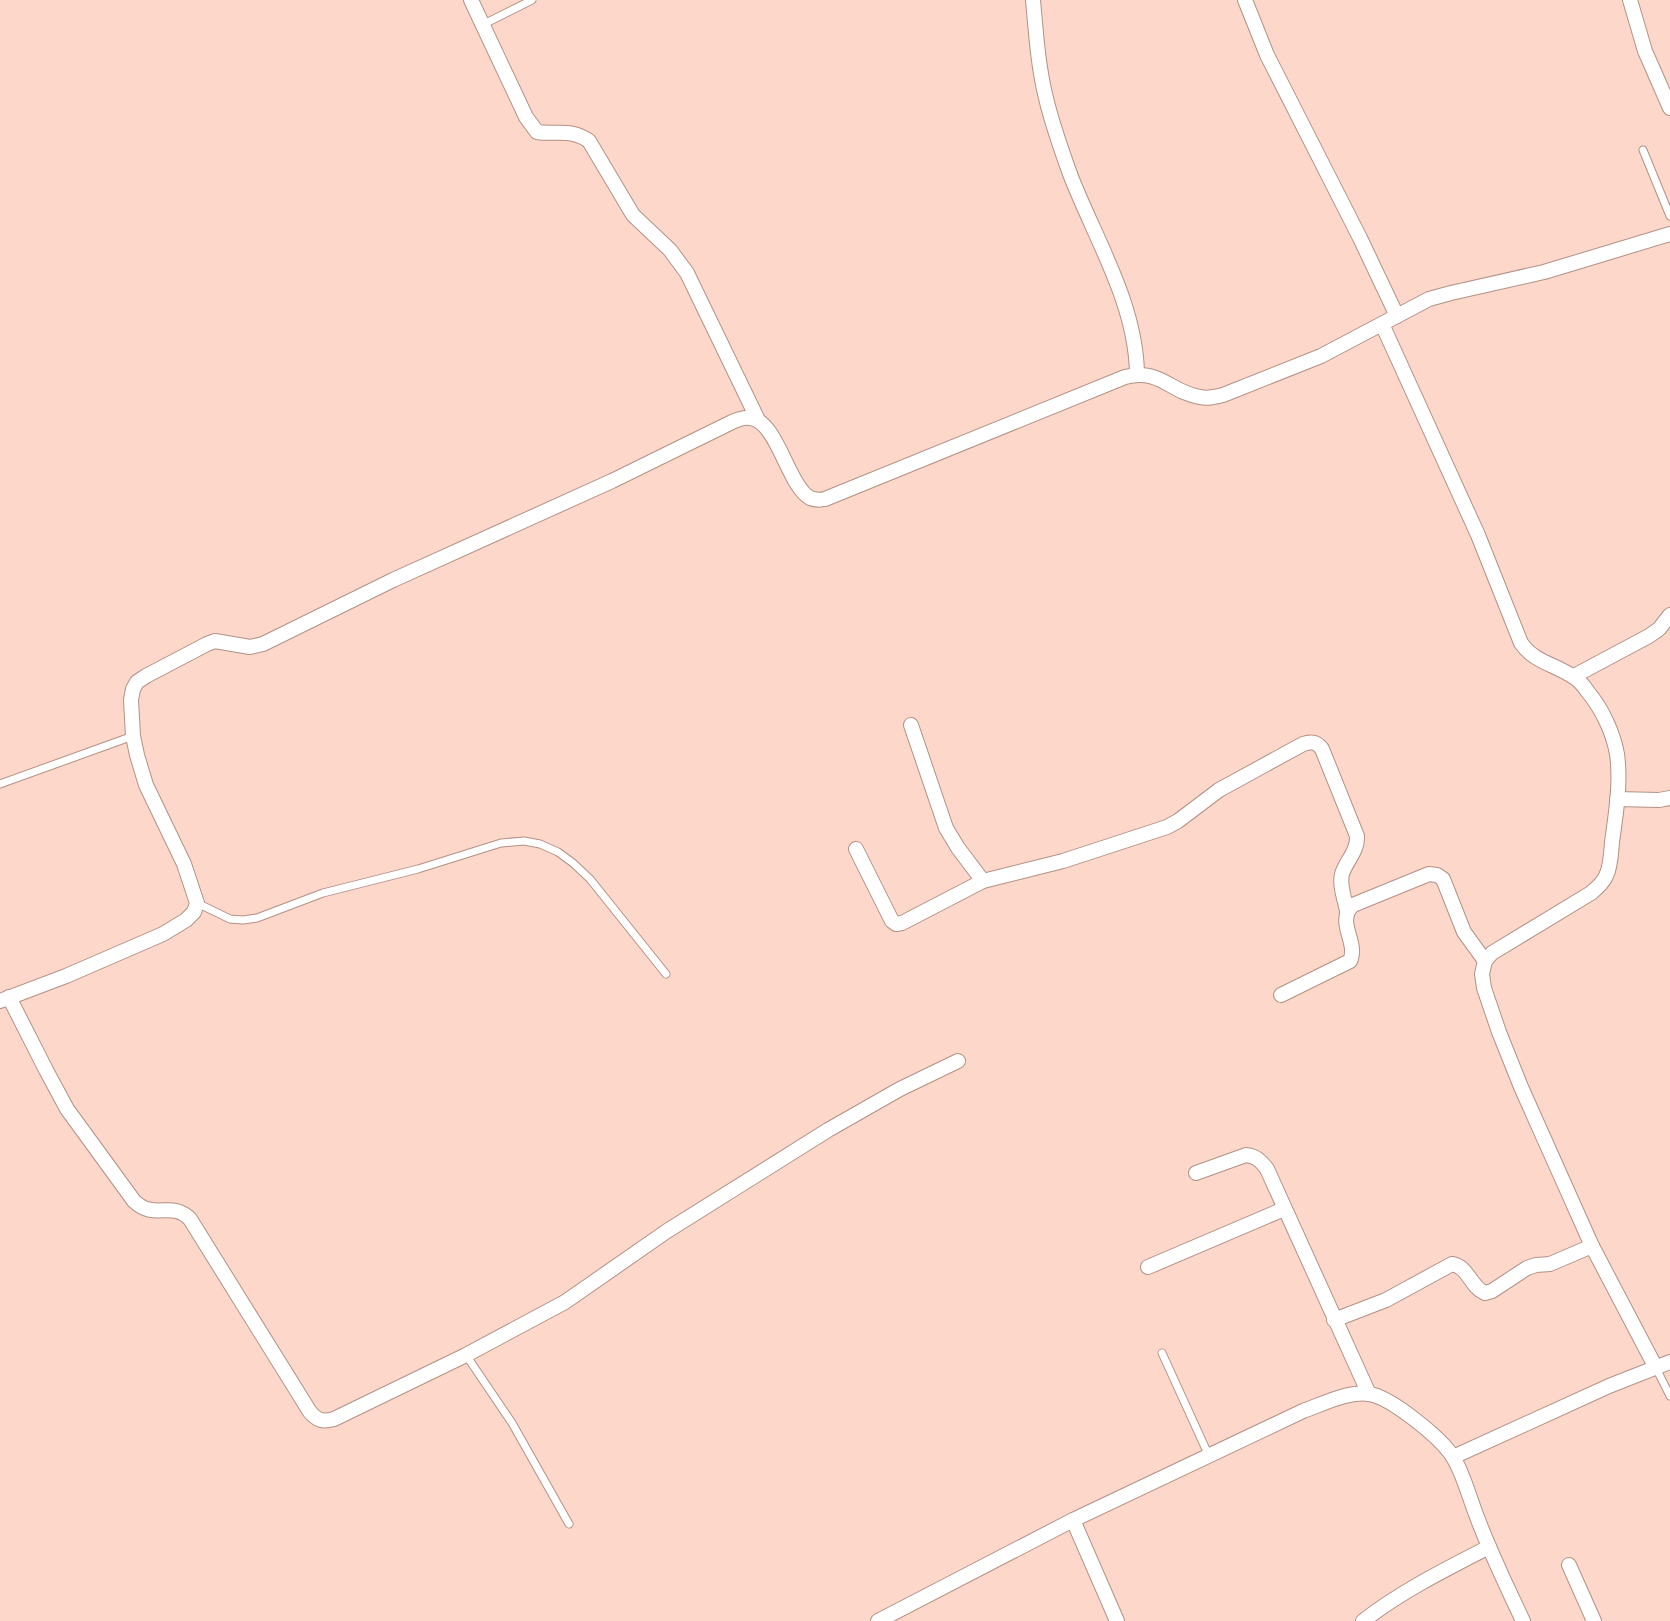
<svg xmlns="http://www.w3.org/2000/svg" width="1670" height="1621" viewBox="0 0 1670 1621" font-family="'Open Sans',sans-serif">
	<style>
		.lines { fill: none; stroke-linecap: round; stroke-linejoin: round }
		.lane-casing { stroke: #b39185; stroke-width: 9 }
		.street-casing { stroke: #b39185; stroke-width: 16 }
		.lane { stroke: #fff; stroke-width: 7 }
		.street { stroke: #fff; stroke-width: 14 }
	</style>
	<rect width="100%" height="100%" fill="#fcd7ca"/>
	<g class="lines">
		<g class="lane-casing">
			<g id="lane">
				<polyline points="484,24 532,0"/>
				<polyline points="1643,150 1670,216"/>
				<polyline points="0,784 133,736"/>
				<polyline points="197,903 230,919 243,920 257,918 323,893 418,869 501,843 524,841 540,844 558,852 573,863 590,879 666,974"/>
				<polyline points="1162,1353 1209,1456"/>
				<polyline points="466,1355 512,1423 569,1524"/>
				<polyline points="1656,1368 1670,1396"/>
			</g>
		</g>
		<g class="street-casing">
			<g id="street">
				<path d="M471,0L526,117L537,132C557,135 571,128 589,141L633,215L670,250L687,273L758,420"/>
				<path d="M1033,0C1036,33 1038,66 1046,98C1052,124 1061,149 1070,174C1095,239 1136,303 1137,374"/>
				<polyline points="1245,0 1267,55 1360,238 1397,316"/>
				<polyline points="1630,0 1645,51 1670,108"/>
				<path d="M1382,324L1478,535L1521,643C1534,662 1554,664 1572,676C1578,679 1584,686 1588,692C1602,709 1613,732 1617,754C1621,783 1616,813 1612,842C1611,853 1611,866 1606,876C1603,883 1597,888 1591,893L1492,953L1485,961L1482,974L1484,988L1499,1032L1521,1087L1592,1246L1656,1368"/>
				<polyline points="1574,676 1649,636 1659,629 1670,615"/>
				<polyline points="911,725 946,828 958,848 983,881"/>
				<polyline points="1617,799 1659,800 1670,798"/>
				<path d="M856,849L892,921L896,924L902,923L983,881L1063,861L1167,827L1178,821L1219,790L1303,744C1312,741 1317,742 1322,749L1357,836C1358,851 1346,861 1342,874C1339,885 1345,900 1347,911"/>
				<path d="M1281,995L1350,961C1359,942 1335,922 1353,905L1429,874L1437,875L1443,879L1464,932L1485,961"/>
				<path d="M9,997L46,1070L67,1109L134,1201C155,1221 171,1200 190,1219L310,1412C318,1421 323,1422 334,1419L466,1355L565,1302L667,1231L828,1130L900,1089L958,1061"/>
				<path d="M0,1001L66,976L163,934L186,920L194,912L197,903L184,864L146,785L137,755L133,736L131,700L133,689L137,682L146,676L207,644L215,641L250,647L263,644L393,580L612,481L728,424C734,421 743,417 750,418C777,420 788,486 810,498C815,500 820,500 825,499L1125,377C1161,368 1169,392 1200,397C1208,399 1215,397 1223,395L1321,356L1429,299L1451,293L1544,272L1670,234"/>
				<path d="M1196,1173L1246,1155C1256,1156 1261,1161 1267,1169L1369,1394"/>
				<polyline points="1148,1267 1284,1209"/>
				<path d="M1334,1320L1386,1300L1452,1264C1469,1267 1470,1287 1485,1293L1492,1291L1527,1268L1536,1265L1550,1264L1592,1246"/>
				<polyline points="1453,1457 1609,1386 1670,1362"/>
				<polyline points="1073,1520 1117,1621"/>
				<polyline points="1569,1565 1594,1621"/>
				<path d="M878,1621L1073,1520L1303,1411C1323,1404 1347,1391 1369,1394C1391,1397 1441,1438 1453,1457C1464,1475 1469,1497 1477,1517C1490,1552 1507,1587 1523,1621"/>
				<path d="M1363,1621C1402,1591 1446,1569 1489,1547"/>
			</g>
		</g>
		<use href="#lane" class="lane"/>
		<use href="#street" class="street"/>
	</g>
</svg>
